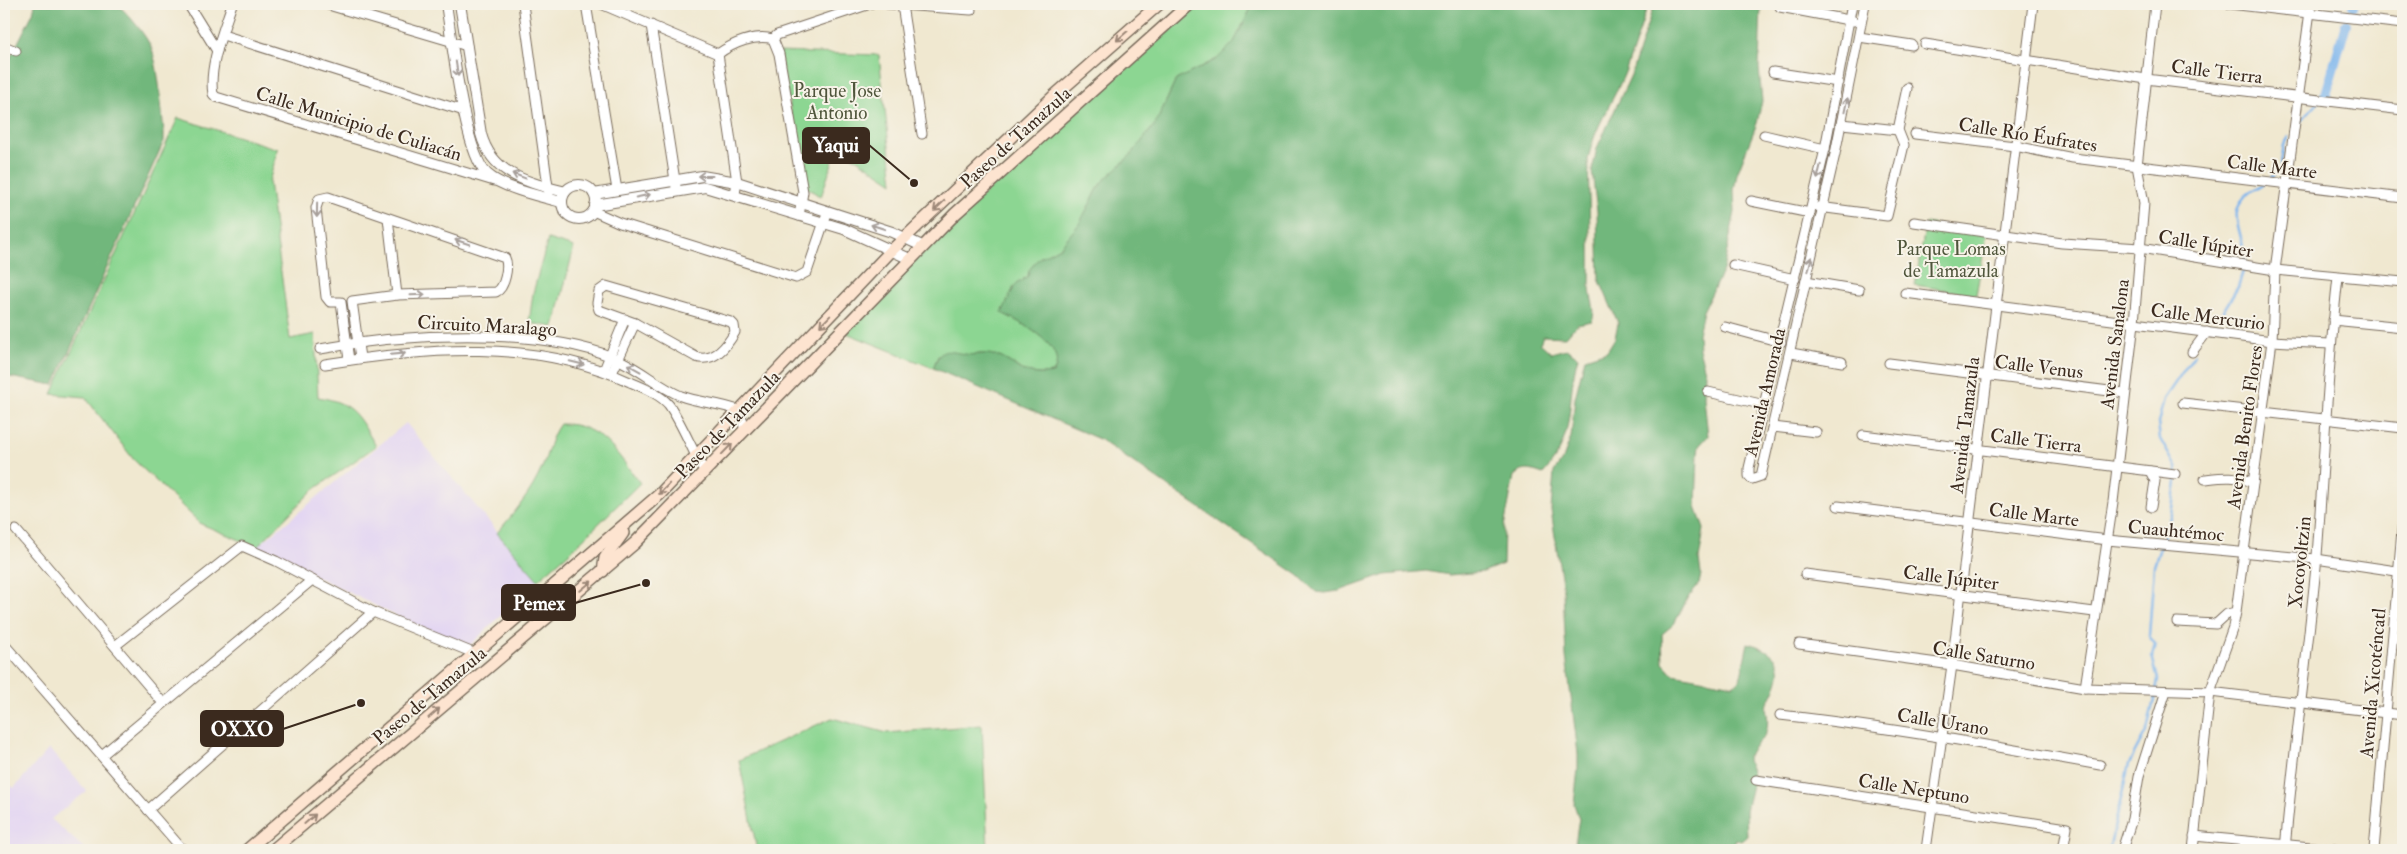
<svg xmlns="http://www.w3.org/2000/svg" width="2407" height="854" viewBox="0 0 2407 854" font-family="'IM FELL Double Pica',serif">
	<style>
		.built { fill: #e2d4f3 }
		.green { fill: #8cd692; stroke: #648058 }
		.forest { fill: #71b77c; stroke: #56704d }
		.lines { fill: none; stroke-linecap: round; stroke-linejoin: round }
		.stream { stroke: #7db5ed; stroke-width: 2.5 }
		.canal { stroke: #7db5ed; stroke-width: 10 }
		.minor-casing { stroke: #7a6c5c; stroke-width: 11 }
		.tertiary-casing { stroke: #7a6c5c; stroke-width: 12 }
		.secondary-casing { stroke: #7a6c5c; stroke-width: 14 }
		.minor { stroke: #fff; stroke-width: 9 }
		.tertiary { stroke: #fff; stroke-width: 10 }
		.secondary { stroke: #fde4d0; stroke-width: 11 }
		.oneway { stroke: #9c8777 }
		.oneway2 { stroke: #a79f9a }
		.labels { text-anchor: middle; stroke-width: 4; stroke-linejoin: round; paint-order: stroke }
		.street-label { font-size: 19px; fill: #3b2a1e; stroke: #f7f3e8 }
		.park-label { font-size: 19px; fill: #4f553b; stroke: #f7f3e8 }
		.leader { fill: none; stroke: #3b2a1e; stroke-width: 2 }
		.callout-dot { fill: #3b2a1e; stroke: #f7f3e8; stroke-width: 2 }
		.callout { fill: #3b2a1e; stroke: #3b2a1e; stroke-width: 2 }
		.callout-label { font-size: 20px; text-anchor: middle; font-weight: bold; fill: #fff }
	</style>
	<rect width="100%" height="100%" fill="#f7f3e8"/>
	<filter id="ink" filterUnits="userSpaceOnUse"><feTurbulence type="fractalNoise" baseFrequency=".02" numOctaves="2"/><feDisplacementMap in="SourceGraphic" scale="10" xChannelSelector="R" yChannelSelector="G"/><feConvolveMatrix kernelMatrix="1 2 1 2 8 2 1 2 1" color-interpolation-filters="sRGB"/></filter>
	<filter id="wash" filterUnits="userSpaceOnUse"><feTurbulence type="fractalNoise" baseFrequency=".0096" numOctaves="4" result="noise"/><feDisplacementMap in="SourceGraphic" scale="20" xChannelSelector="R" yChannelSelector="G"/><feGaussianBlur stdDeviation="1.12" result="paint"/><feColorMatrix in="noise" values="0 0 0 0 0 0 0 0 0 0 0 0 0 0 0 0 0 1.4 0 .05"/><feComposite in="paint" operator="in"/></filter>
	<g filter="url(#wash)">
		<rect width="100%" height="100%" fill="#f0e8d0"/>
		<g class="built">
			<polygon points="406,423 538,580 465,650 257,547"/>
			<polygon points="49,749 87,791 51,819 86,850 4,850 4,780 14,788"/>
		</g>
		<g class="green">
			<path d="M1198,4H1253L1234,43L1217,59L1176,80L1156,123L1131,155L1101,183L1080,224L1060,247L1039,258L1028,276L1015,285L1002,313C1021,323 1070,347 1053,373C1015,378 1015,357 987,354C981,353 974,355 968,355C952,354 955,349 938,356L933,368L844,332L925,246Z"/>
			<polygon points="779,52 879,55 893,183 857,159 836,151 821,197 806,187"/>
			<path d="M178,118L278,149L269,182L290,339L315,334L318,397C355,403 358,417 376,446L312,491L257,547L201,524L134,460L85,397L52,394Z"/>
			<polygon points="1926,223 1987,233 1976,295 1915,285"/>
			<polygon points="548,239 574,247 554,327 529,323 533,293"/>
			<path d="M560,424C601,423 617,454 640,483L570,552L538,580L497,533C515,512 531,493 542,468C548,454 550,437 560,424Z"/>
			<polygon points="832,718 887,733 982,725 988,850 757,850 739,760"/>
		</g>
		<g class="forest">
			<path d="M35,4H117C128,14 141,29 149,43C159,61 161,108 164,131V141L54,385L4,376V70L33,13Z"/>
			<path d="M1253,4H1648C1641,26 1634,49 1626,70C1614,101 1594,127 1588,159C1589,202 1591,245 1590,287C1590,299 1597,309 1592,321L1577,324L1566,337L1543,336L1540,343L1551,353L1566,349L1578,357C1565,401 1578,436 1543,474C1531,470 1525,467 1514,476L1504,527L1503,564L1483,572L1449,575L1426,571L1385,575L1339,591L1324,593L1316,592L1298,575L1099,439L933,368C942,346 945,351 965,354C972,356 981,353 988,354C1016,358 1016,379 1053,373C1070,347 1021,323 1002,313L1015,285L1028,276L1029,270L1039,258L1060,247L1079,224L1101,183L1131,155L1156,123L1176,80L1217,59L1234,42Z"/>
			<path d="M1654,4H1761L1759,68L1762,101L1757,123L1737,174L1734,190L1735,212L1723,270L1703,311L1698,334L1699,349L1705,371L1704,398L1708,436L1699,446L1698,454L1696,507L1704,529L1699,559L1701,574L1699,584L1689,596L1674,624L1662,634L1663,663L1673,674L1733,685L1740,680L1748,643C1790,655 1783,676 1766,707C1774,748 1750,737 1747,761C1759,776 1748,795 1746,812C1746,820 1747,828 1747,836L1741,841L1736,839L1734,845L1736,850H1574L1579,819L1574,804L1578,769V754L1566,656L1563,590L1551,510L1554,472L1563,459L1571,437L1575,398L1585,358L1607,351L1615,338L1618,323L1599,279L1597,211L1592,171L1597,148L1631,75Z"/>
		</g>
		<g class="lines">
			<g class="stream">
				<polyline points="2298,124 2318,102"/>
				<polyline points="2269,180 2280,168 2284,145 2289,137"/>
				<path d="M2245,263C2244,225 2218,208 2263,184"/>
				<polyline points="2222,313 2238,287 2244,268"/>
				<polyline points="2109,850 2129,764 2147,730 2156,691 2158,679 2152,656 2155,644 2149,636 2154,566 2171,514 2177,475 2176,467 2160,439 2158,423 2164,399 2195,354"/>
			</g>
			<g class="canal">
				<polyline points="2353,6 2354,4"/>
				<polyline points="2326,94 2346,24"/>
			</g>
		</g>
	</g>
	<g filter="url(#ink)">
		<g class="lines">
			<g class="minor-casing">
				<g id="minor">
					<polyline points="188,4 217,51"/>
					<path d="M232,4C224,29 208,67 213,94L216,97L494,181"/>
					<polyline points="325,4 467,46"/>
					<polyline points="523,4 549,194"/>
					<polyline points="586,4 617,190"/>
					<path d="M601,4L718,54C733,43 755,34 773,39L779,54L803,192L799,216"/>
					<polyline points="887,4 971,10"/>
					<polyline points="1852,4 1825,149 1749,468 1749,476 1752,479 1761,476 1835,154 1865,4"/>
					<polyline points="2230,4 2403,24"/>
					<polyline points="902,5 922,134"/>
					<polyline points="1780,7 1854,21"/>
					<polyline points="651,25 676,187"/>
					<polyline points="223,35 464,111"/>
					<polyline points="1859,37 1912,45"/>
					<polyline points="773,39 777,35 870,4"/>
					<polyline points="1925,44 2146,79 2403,110"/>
					<polyline points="4,46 16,51"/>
					<polyline points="718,54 737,182 735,194"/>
					<polyline points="1773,72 1838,82"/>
					<polyline points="1842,124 1898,130"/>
					<polyline points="1915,134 2015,146 2073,158 2403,198"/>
					<polyline points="1764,135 1825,149"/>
					<polyline points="1751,201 1810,213"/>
					<polyline points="1819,207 1887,216 1904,145 1898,130 1907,88"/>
					<polyline points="593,211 620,223 796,278 807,272 826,216"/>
					<polyline points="388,218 397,295"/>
					<polyline points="1914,222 2062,243 2140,248 2275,270 2403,282"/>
					<polyline points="1733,265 1795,279"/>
					<polyline points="1806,281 1859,290"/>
					<path d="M606,286L731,322L734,325L735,332C727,346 714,363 696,357L635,323L599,310L597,303L599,291Z"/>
					<polyline points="1905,293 2272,341 2330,344"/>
					<polyline points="2333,320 2403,327"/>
					<polyline points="1725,327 1781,342"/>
					<path d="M320,349C402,334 533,326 612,357C637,366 657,386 681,396C700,403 721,403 740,411L745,431"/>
					<polyline points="2192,352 2207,332"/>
					<polyline points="1791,353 1842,362"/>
					<path d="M349,360L341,302H330L326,297L316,208L319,199L328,197L505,258C509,266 505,288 496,292L397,295L352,301L360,358"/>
					<polyline points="1889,363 2125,393"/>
					<path d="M325,364C424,348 536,338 630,382C642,387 660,394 669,405C683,425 692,451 705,472"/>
					<polyline points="604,370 625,319"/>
					<polyline points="612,373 635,323"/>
					<polyline points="1708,392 1765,405"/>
					<polyline points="2183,403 2403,428"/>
					<polyline points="1773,427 1816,432"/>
					<polyline points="1863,435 2175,474"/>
					<polyline points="2150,471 2155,481 2151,507"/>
					<path d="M2205,479C2223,477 2236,475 2253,483"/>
					<polyline points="1838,506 2107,540 2316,559 2403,572"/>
					<polyline points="16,530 163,703"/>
					<polyline points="1805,574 2094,612"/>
					<polyline points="2177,622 2216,624 2227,614 2236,612"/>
					<polyline points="4,644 183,850"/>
					<polyline points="1799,644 1952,665 2085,688 2210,692 2403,715"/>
					<polyline points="115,646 242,546 276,561 373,612 476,654"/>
					<polyline points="2085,688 2113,502 2134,323 2144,203 2137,166 2155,4"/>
					<path d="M1780,715C1888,727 1994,746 2100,765"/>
					<polyline points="102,755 312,580"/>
					<polyline points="1756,780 2067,828 2063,850"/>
					<polyline points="148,810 373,612"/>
					<polyline points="2194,836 2342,850"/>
					<polyline points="1926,850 1952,665 2033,4"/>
					<polyline points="2122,850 2132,819 2139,776 2166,691"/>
					<polyline points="2193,850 2210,692 2233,627 2236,612 2272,341 2275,270 2311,4"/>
					<path d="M2285,850C2293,752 2308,655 2317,556C2324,463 2327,370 2338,277"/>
					<polyline points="2374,850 2403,519"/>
				</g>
			</g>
			<g class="tertiary-casing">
				<g id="tertiary">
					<path d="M446,4C452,39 464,153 487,174C502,188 542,197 562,202"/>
					<path d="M460,4L481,134C492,175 528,182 565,192"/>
					<circle cx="579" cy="202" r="17"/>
					<polyline points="594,194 702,176 737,182 892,232 922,246"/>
					<polyline points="595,205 705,187 844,229 910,259"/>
				</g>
			</g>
			<g class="secondary-casing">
				<g id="secondary">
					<polyline points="603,571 605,558 623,533"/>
					<polyline points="247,850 660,494 892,250 1053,97 1159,4"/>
					<polyline points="273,850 635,543 955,214 1189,4"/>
				</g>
			</g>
			<use href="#minor" class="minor"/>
			<use href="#tertiary" class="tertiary"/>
			<use href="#secondary" class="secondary"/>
		</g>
		<defs><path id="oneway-shaft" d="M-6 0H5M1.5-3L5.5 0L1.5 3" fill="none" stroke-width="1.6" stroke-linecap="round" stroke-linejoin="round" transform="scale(1.25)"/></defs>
		<g class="oneway">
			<use href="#oneway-shaft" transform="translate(1122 36) rotate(139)"/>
			<use href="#oneway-shaft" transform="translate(939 206) rotate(136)"/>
			<use href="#oneway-shaft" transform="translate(825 321) rotate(134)"/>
			<use href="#oneway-shaft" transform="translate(727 449) rotate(-46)"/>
			<use href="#oneway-shaft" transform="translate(664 489) rotate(134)"/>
			<use href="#oneway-shaft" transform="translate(586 586) rotate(-40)"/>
			<use href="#oneway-shaft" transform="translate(434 713) rotate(-41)"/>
			<use href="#oneway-shaft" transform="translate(310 819) rotate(-41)"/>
		</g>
		<g class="oneway2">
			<use href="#oneway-shaft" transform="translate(457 69) rotate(81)"/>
			<use href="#oneway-shaft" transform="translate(1846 105) rotate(-78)"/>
			<use href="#oneway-shaft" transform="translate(1819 172) rotate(103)"/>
			<use href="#oneway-shaft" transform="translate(519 176) rotate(-159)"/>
			<use href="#oneway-shaft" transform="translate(705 176) rotate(180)"/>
			<use href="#oneway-shaft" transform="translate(643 196) rotate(-11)"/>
			<use href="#oneway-shaft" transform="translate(317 210) rotate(91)"/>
			<use href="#oneway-shaft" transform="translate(878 227) rotate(-162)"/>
			<use href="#oneway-shaft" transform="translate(462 242) rotate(-162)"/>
			<use href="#oneway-shaft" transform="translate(1810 264) rotate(-77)"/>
			<use href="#oneway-shaft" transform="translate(418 295) rotate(-2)"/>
			<use href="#oneway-shaft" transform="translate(398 354) rotate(-5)"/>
			<use href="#oneway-shaft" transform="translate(577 363) rotate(13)"/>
			<use href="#oneway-shaft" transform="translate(634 368) rotate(-151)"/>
		</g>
	</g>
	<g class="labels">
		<g class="street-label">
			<text transform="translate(2217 71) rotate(7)" y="7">Calle Tierra</text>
			<text transform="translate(359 123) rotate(17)" y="7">Calle Municipio de Culiacán</text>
			<text transform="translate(2028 134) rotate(9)" y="7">Calle Río Éufrates</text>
			<text transform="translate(1015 137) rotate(-42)" y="7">Paseo de Tamazula</text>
			<text transform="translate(2272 166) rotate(7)" y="7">Calle Marte</text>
			<text transform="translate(2206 243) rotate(9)" y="7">Calle Júpiter</text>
			<text transform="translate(2208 316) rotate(7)" y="7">Calle Mercurio</text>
			<text transform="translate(487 325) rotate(3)" y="7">Circuito Maralago</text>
			<text transform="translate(2114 344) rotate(-83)" y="7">Avenida Sanalona</text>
			<text transform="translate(2039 366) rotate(7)" y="7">Calle Venus</text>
			<text transform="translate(1764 392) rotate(-77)" y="7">Avenida Amorada</text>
			<text transform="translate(727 424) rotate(-46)" y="7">Paseo de Tamazula</text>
			<text transform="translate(1964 425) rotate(-83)" y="7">Avenida Tamazula</text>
			<text transform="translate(2244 427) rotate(-82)" y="7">Avenida Benito Flores</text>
			<text transform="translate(2036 440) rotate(7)" y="7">Calle Tierra</text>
			<text transform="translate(2034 514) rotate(7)" y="7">Calle Marte</text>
			<text transform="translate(2176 530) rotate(5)" y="7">Cuauhtémoc</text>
			<text transform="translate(2299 562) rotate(-84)" y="7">Xocoyoltzin</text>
			<text transform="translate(1951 577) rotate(7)" y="7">Calle Júpiter</text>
			<text transform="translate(1984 655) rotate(9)" y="7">Calle Saturno</text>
			<text transform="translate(2372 683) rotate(-85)" y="7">Avenida Xicoténcatl</text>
			<text transform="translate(429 695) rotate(-40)" y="7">Paseo de Tamazula</text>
			<text transform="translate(1943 721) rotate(9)" y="7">Calle Urano</text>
			<text transform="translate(1914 788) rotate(9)" y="7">Calle Neptuno</text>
		</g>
		<g class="park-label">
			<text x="837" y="97">Parque Jose<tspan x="837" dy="22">Antonio</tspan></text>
			<text x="1951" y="255">Parque Lomas<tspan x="1951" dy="22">de Tamazula</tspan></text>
		</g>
	</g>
	<path class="leader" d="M914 183L869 145M646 583L575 603M361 703L283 729"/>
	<g class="callout-dot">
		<circle cx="914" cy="183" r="5"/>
		<circle cx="646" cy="583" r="5"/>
		<circle cx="361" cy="703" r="5"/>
	</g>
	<g class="callout">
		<rect x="803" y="128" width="66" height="35" rx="5"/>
		<rect x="502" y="585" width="73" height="35" rx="5"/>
		<rect x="201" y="711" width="82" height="35" rx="5"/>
	</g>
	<g class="callout-label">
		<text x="836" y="152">Yaqui</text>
		<text x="539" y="610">Pemex</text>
		<text x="242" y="736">OXXO</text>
	</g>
	<rect width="2407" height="854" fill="none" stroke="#f7f3e8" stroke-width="20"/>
</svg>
